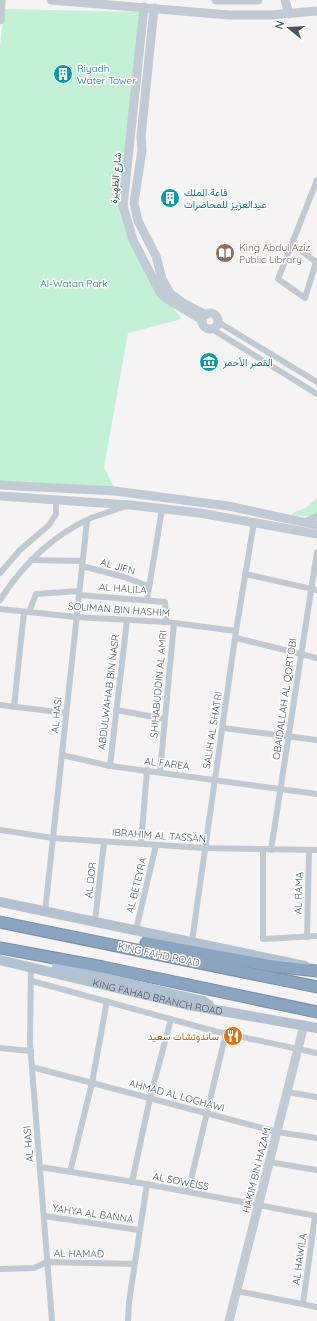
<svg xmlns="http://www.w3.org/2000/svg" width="317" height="1321" viewBox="0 0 317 1321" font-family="Quicksand,Vazirmatn,sans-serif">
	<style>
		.green { fill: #c3f1d5 }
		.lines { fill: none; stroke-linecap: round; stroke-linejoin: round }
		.highway-casing { stroke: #7690ad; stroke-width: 13 }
		.street { stroke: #c1cad2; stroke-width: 6 }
		.secondary { stroke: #c1cbd6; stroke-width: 9 }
		.primary { stroke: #b3c2d1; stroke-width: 10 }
		.highway { stroke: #8ba5c1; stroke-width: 11 }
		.labels { text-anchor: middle; stroke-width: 3; stroke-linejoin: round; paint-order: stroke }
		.culture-label { font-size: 10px; fill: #0d838f; stroke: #fff; text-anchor: start }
		.street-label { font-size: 10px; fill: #4a5661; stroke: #fff }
		.education-label { font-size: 10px; fill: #785e54; stroke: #fff; text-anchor: start }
		.park-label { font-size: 10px; fill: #17864f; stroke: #fff }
		.food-label { font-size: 10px; fill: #c56008; stroke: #fff; text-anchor: end }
	</style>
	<rect width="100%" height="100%" fill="#f5f3f3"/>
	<g class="green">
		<polygon points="4,9 143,12 124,206 134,240 162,294 182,319 128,333 104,467 116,491 0,485 0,46"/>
		<polygon points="317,499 317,514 312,517 292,515 293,513 305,508"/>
	</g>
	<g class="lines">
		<g class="highway-casing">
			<g id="highway">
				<polyline points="0,922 317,987"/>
				<polyline points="146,943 272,966 317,971"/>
				<polyline points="0,948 103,967 317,1012"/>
			</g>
		</g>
		<g class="street">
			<polyline points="292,244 316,262 305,298 278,279 317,180"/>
			<polyline points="218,322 317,382"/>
			<polyline points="212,329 317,394"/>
			<polyline points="306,521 317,516"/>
			<polyline points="31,560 82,561"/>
			<polyline points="82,566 124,577 148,586"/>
			<polyline points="0,573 20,550 49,525 56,514 56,500"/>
			<polyline points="245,574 317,590"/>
			<polyline points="79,595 165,602 166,622"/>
			<path d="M0,600C22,566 53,535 91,518C102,514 115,510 126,506"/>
			<polyline points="147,600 162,509"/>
			<polyline points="0,609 76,617 166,622 236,631"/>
			<polyline points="29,612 36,594 79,591"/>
			<polyline points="236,638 317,658"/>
			<polyline points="0,705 66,713"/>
			<polyline points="14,707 24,612"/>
			<polyline points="116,710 165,719"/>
			<polyline points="222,728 317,740"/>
			<polyline points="62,755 110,766 317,794"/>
			<polyline points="110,766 127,620"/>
			<polyline points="160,772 174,623"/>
			<polyline points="0,830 53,838 204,848 317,850"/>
			<polyline points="141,844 147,770"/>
			<polyline points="263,849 263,939 317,936"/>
			<polyline points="271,850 317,552"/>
			<polyline points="45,912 87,521"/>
			<polyline points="95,921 104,842"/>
			<polyline points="136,930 156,845"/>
			<polyline points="307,937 309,850"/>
			<polyline points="192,941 236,631 254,522"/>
			<polyline points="31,966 30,1043 52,1321"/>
			<polyline points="32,981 214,1031 317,1053"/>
			<polyline points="0,1048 31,1051"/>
			<polyline points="32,1067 277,1132 317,1138"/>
			<polyline points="287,1092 317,1097"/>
			<polyline points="269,1162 317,1170"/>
			<polyline points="40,1167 140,1183 317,1216"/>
			<polyline points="70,1172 92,1083 107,1001"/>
			<polyline points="132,1182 150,1098 171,1019"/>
			<polyline points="188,1192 226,1033"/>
			<polyline points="44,1216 139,1230"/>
			<polyline points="0,1269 34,1268 47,1262 134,1264"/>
			<polyline points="237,1291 317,1307"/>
			<polyline points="303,1304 315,1216"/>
			<polyline points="128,1321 129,1302 147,1184"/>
		</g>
		<g class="secondary">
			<polyline points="51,0 229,15 271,15 317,11"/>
			<polyline points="216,0 258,0"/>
			<polyline points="285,0 289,14"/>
			<polyline points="144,7 123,206 133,240 161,294 167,299 202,320"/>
			<polyline points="154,8 141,137 142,150 134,203 138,221 156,256 162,279 170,293 183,303 206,315"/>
			<polyline points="0,20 1,0"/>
			<circle cx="210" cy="321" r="8"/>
			<polyline points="0,485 115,491 228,506 317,525"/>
			<polyline points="0,496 130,505 200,513 317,534"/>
			<polyline points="229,1321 304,1025"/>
		</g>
		<g class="primary">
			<polyline points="0,902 305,966"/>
			<path id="s1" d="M0,960L188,1005L317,1028"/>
			<polyline points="57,966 169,993 203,1001 209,1005"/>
		</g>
		<use href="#highway" class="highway"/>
	</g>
	<defs>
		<g id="building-disc" transform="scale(1)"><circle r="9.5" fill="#0f9aa8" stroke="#fff"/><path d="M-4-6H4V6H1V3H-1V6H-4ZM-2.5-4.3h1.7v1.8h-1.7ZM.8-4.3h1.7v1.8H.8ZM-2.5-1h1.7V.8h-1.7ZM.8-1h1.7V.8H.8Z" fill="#fff"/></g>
		<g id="library-disc" transform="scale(1)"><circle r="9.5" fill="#8d6e63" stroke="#fff"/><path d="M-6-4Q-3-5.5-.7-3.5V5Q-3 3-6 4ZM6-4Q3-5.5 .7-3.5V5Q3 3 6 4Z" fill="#fff"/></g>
		<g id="museum-disc" transform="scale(1)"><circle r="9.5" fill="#0f9aa8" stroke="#fff"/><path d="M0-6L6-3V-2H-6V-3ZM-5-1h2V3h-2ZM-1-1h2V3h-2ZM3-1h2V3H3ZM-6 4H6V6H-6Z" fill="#fff"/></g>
		<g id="restaurant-disc" transform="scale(1)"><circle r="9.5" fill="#e8710a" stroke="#fff"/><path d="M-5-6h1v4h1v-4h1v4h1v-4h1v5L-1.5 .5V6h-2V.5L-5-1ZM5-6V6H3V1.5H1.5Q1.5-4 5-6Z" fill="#fff"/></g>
	</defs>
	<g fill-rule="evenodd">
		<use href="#building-disc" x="63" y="74"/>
		<use href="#building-disc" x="170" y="198"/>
		<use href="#library-disc" x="225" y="253"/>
		<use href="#museum-disc" x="209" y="362"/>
		<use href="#restaurant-disc" x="233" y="1036"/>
	</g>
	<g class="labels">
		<g class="culture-label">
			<text x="77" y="72">Riyadh<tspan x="77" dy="12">Water Tower</tspan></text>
			<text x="184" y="196">قاعة الملك<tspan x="184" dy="12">عبدالعزيز للمحاضرات</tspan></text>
			<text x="223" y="366">القصر الأحمر</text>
		</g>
		<g class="street-label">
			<text transform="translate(115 178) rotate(-85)" y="4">شارع الظهيرة</text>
			<text transform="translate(118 566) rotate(16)" y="4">AL JIFN</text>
			<text transform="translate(123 588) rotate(4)" y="4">AL HALILA</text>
			<text transform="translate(119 609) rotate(4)" y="4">SOLIMAN BIN HASHIM</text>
			<text transform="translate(158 684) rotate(-85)" y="4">SHIHABUDDIN AL AMRI</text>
			<text transform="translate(108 692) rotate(-83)" y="4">ABDULWAHAB BIN NASR</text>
			<text transform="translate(284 699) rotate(-82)" y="4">OBAIDALLAH AL QORTOBI</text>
			<text transform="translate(56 715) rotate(-84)" y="4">AL HASI</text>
			<text transform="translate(212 730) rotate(-81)" y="4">SALIH AL SHATRI</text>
			<text transform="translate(167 763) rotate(7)" y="4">AL FAREA</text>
			<text transform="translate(159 835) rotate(4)" y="4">IBRAHIM AL TASSAN</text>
			<text transform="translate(90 880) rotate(-83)" y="4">AL DOR</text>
			<text transform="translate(136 885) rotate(-76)" y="4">AL BETEYRA</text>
			<text transform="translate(298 893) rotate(-88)" y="4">AL RAMA</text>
			<text transform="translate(159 954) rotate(12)" y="4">KING FAHD ROAD</text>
			<text dy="4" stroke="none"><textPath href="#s1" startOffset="162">KING FAHAD BRANCH ROAD</textPath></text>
			<text transform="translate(177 1095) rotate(15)" y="4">AHMAD AL LOGHAWI</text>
			<text transform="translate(28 1144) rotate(-95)" y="4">AL HASI</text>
			<text transform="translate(256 1170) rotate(-76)" y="4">HAKIM BIN HAZAM</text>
			<text transform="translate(181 1181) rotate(11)" y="4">AL SOWEISS</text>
			<text transform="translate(93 1213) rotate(8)" y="4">YAHYA AL BANNA</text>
			<text transform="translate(79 1253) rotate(1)" y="4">AL HAMAD</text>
			<text transform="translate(299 1259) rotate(-82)" y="4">AL HAWILA</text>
		</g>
		<g class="education-label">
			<text x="239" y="251">King Abdul Aziz<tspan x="239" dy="12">Public Library</tspan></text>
		</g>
		<g class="park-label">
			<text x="74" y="287">Al-Watan Park</text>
		</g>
		<g class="food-label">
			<text x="219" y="1040">ساندوتشات سعيد</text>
		</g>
	</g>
	<g transform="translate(289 28) rotate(288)" stroke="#ffffff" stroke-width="3" paint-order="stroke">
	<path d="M0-3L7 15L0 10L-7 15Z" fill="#4a5661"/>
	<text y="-6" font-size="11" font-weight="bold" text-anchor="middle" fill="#4a5661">N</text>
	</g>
</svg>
